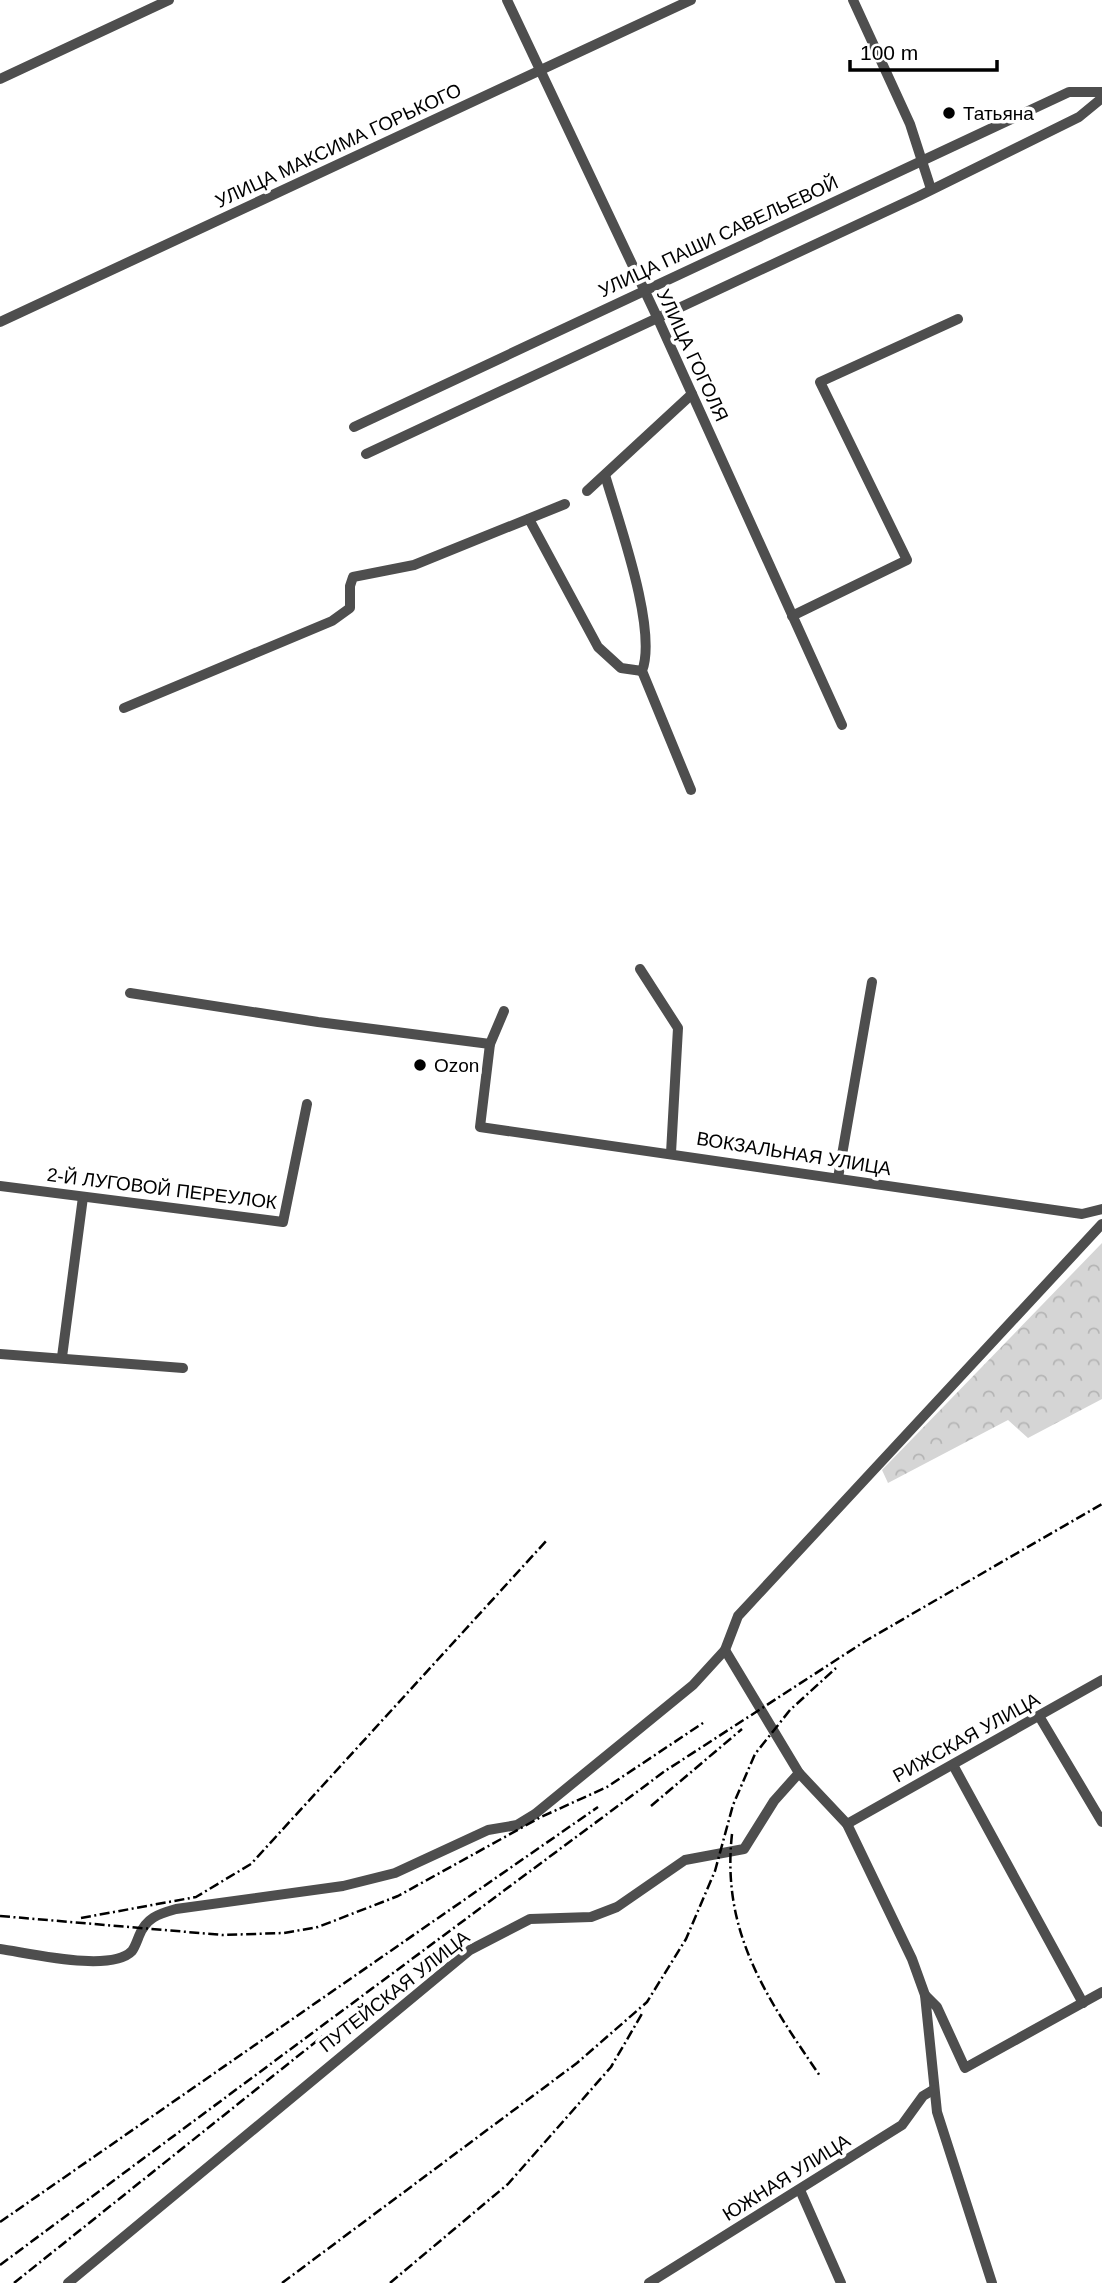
<svg xmlns="http://www.w3.org/2000/svg" width="1102" height="2283" viewBox="0 0 1102 2283" font-family="Arial,sans-serif">
	<style>
		.forest { fill: url(#forest-crowns) }
		.lines { fill: none; stroke-linecap: round; stroke-linejoin: round }
		.minor { stroke: #4e4e4e; stroke-width: 10 }
		.rail { stroke: #000; stroke-width: 2.5; stroke-dasharray: 10 3.5 2 3.5; stroke-linecap: butt }
		.poi-dot { fill: #000; stroke: #fff; stroke-width: 2.5 }
		.labels { text-anchor: middle; stroke-width: 7; stroke-linejoin: round; paint-order: stroke }
		.poi-label { font-size: 19px; fill: #000; stroke: #fff; text-anchor: start }
		.street-label { font-size: 19px; fill: #000; stroke: #fff }
	</style>
	<defs>
		<pattern id="forest-crowns" width="20" height="18" patternUnits="userSpaceOnUse" patternTransform="scale(1.75)"><rect width="20" height="18" fill="#d5d5d5"/><path d="M2 6a3 3 0 1 1 6 0M12 15a3 3 0 1 1 6 0" fill="none" stroke="#b5b5b5"/></pattern>
	</defs>
	<rect width="100%" height="100%" fill="#fff"/>
	<polygon class="forest" points="1102,1243 1102,1399 1028,1438 1008,1420 888,1483 882,1470"/>
	<g class="lines">
		<g class="minor">
			<polyline points="507,0 658,319 842,725"/>
			<polyline points="853,0 910,124 931,189"/>
			<polyline points="0,79 169,0"/>
			<polyline points="0,322 691,0"/>
			<polyline points="354,427 1069,92 1102,92"/>
			<polyline points="366,454 919,196 1079,117 1102,98"/>
			<path d="M605,475C618,520 658,630 642,671L691,790"/>
			<polyline points="587,491 692,394"/>
			<polyline points="529,519 598,647 621,668 642,671"/>
			<polyline points="792,616 907,560 820,382 958,319"/>
			<polyline points="124,708 332,621 350,608 350,586 353,577 414,565 565,504"/>
			<polyline points="640,969 678,1028 671,1153"/>
			<polyline points="130,993 318,1022 490,1044"/>
			<polyline points="504,1011 490,1044 480,1127 1082,1214 1102,1209"/>
			<polyline points="838,1178 872,982"/>
			<polyline points="0,1186 283,1222 307,1104"/>
			<polyline points="0,1354 183,1368"/>
			<polyline points="62,1357 83,1197"/>
			<polyline points="725,1650 799,1773 847,1824 912,1959 925,1995 937,2112 992,2283"/>
			<polyline points="1039,1716 1102,1822"/>
			<polyline points="953,1765 1083,2003"/>
			<polyline points="847,1824 1102,1680"/>
			<path d="M0,1949C29,1953 111,1973 132,1951C135,1947 137,1941 139,1936C146,1918 158,1914 176,1909L343,1886L395,1873L488,1830L517,1825L535,1814L693,1685L725,1650L738,1616L1102,1224"/>
			<polyline points="925,1995 937,2007 965,2068 1102,1992"/>
			<polyline points="800,2190 841,2283"/>
			<polyline points="68,2283 470,1950 530,1919 591,1917 617,1907 685,1860 744,1849 774,1801 799,1773"/>
			<polyline points="649,2283 902,2125 923,2096 933,2090"/>
		</g>
		<g class="rail">
			<polyline points="651,1806 742,1729"/>
			<path d="M732,1834C721,1933 767,1998 820,2076"/>
			<polyline points="0,1916 223,1935 284,1933 318,1927 398,1896 541,1817 607,1787 706,1721"/>
			<polyline points="81,1918 196,1897 251,1864 548,1539"/>
			<polyline points="0,2222 598,1807"/>
			<polyline points="0,2265 665,1771 867,1640 1102,1504"/>
			<polyline points="14,2283 323,2036"/>
			<polyline points="282,2283 577,2063 647,2002 686,1939 715,1871 733,1805 755,1754 790,1710 836,1668"/>
			<polyline points="390,2283 508,2184 611,2067 643,2012"/>
		</g>
	</g>
	<g class="poi-dot">
		<circle cx="949" cy="113" r="7"/>
		<circle cx="420" cy="1065" r="7"/>
	</g>
	<g class="labels">
		<g class="poi-label">
			<text x="963" y="120">Татьяна</text>
			<text x="434" y="1072">Ozon</text>
		</g>
		<g class="street-label">
			<text transform="translate(338 145) rotate(-25)" y="7">УЛИЦА МАКСИМА ГОРЬКОГО</text>
			<text transform="translate(718 236) rotate(-25)" y="7">УЛИЦА ПАШИ САВЕЛЬЕВОЙ</text>
			<text transform="translate(693 355) rotate(65)" y="7">УЛИЦА ГОГОЛЯ</text>
			<text transform="translate(794 1153) rotate(9)" y="7">ВОКЗАЛЬНАЯ УЛИЦА</text>
			<text transform="translate(162 1188) rotate(7)" y="7">2-Й ЛУГОВОЙ ПЕРЕУЛОК</text>
			<text transform="translate(966 1737) rotate(-29)" y="7">РИЖСКАЯ УЛИЦА</text>
			<text transform="translate(394 1991) rotate(-38)" y="7">ПУТЕЙСКАЯ УЛИЦА</text>
			<text transform="translate(786 2177) rotate(-32)" y="7">ЮЖНАЯ УЛИЦА</text>
		</g>
	</g>
	<path d="M850 60v10h147v-10" fill="none" stroke="#000000" stroke-width="3.5"/>
	<text x="860" y="60" font-size="21" fill="#000000" stroke="#ffffff" stroke-width="5" paint-order="stroke">100 m</text>
</svg>
